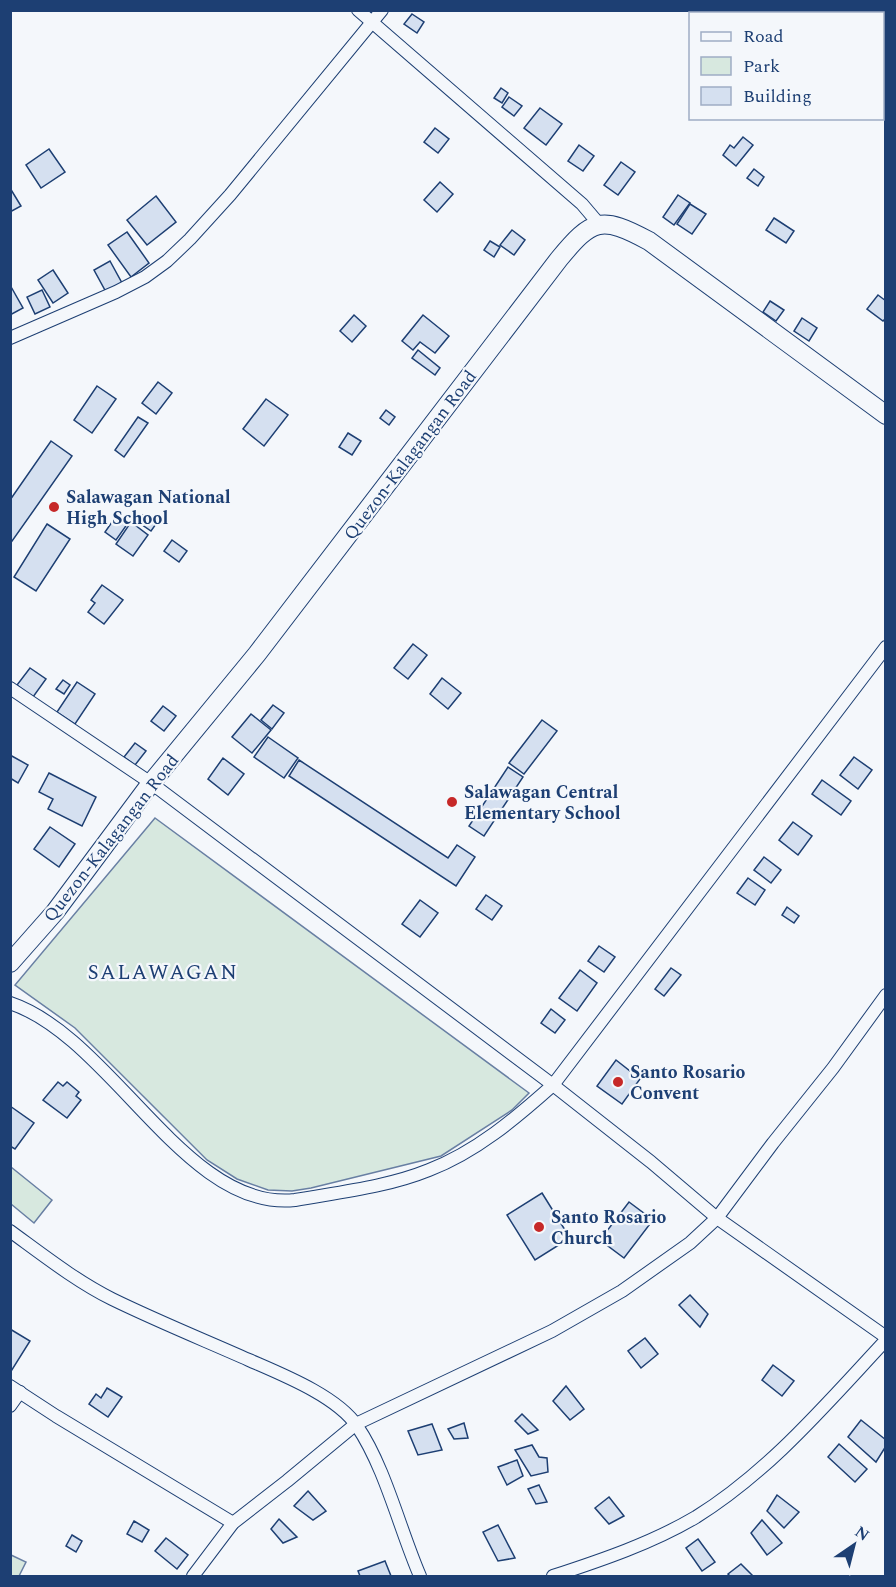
<svg xmlns="http://www.w3.org/2000/svg" width="896" height="1587" viewBox="0 0 896 1587" font-family="Spectral,serif">
	<style>
		.green { fill: #d7e8df; stroke: #687fa3; stroke-width: 1.5 }
		.building { fill: #d5e0f0; stroke: #1d3f73; stroke-width: 1.5 }
		.lines { fill: none; stroke-linecap: round; stroke-linejoin: round }
		.minor-casing { stroke: #1d3f73; stroke-width: 14 }
		.secondary-casing { stroke: #1d3f73; stroke-width: 20 }
		.minor { stroke: #f4f7fb; stroke-width: 12 }
		.secondary { stroke: #f4f7fb; stroke-width: 18 }
		.poi-dot { fill: #c62828; stroke: #f4f7fb; stroke-width: 2 }
		.labels { text-anchor: middle; stroke-width: 4.5; stroke-linejoin: round; paint-order: stroke }
		.street-label { font-size: 18px; fill: #1d3f73; stroke: #f4f7fb }
		.poi-label { font-size: 18px; font-weight: bold; fill: #1d3f73; stroke: #f4f7fb; text-anchor: start }
		.quarter-label { font-size: 21px; letter-spacing: 1.5px; fill: #1d3f73; stroke: #f4f7fb }
	</style>
	<rect width="100%" height="100%" fill="#f4f7fb"/>
	<g class="green">
		<polygon points="155,818 529,1093 512,1110 441,1156 311,1188 292,1191 268,1190 237,1179 207,1160 75,1028 15,985"/>
		<polygon points="11,1167 52,1200 34,1223 11,1204"/>
		<polygon points="11,1555 26,1562 19,1576 11,1576"/>
	</g>
	<g class="building">
		<polygon points="412,14 424,22 417,33 404,24"/>
		<polygon points="501,88 508,93 502,103 494,98"/>
		<polygon points="509,97 522,106 514,116 502,107"/>
		<polygon points="540,108 562,124 546,145 524,128"/>
		<polygon points="435,128 449,139 438,153 424,142"/>
		<polygon points="743,137 753,145 736,166 723,155 730,145 734,148"/>
		<polygon points="579,145 594,156 583,171 568,161"/>
		<polygon points="49,149 65,172 41,188 26,165"/>
		<polygon points="621,162 635,172 618,195 604,185"/>
		<polygon points="754,169 764,177 758,186 747,178"/>
		<polygon points="440,182 453,194 437,212 424,200"/>
		<polygon points="10,188 21,206 10,212"/>
		<polygon points="678,195 690,203 674,225 663,217"/>
		<polygon points="156,196 176,222 147,245 127,220"/>
		<polygon points="690,204 706,214 692,234 677,224"/>
		<polygon points="774,218 794,231 786,243 766,230"/>
		<polygon points="512,230 525,240 514,255 500,245"/>
		<polygon points="127,232 149,263 131,277 108,245"/>
		<polygon points="490,241 500,247 494,257 484,250"/>
		<polygon points="110,261 122,283 106,292 94,270"/>
		<polygon points="53,270 68,293 53,303 38,280"/>
		<polygon points="10,285 23,308 10,315"/>
		<polygon points="42,290 50,307 35,314 27,297"/>
		<polygon points="878,295 886,301 886,318 883,321 867,309"/>
		<polygon points="770,301 784,310 776,321 763,312"/>
		<polygon points="354,315 366,326 352,342 340,331"/>
		<polygon points="423,315 449,336 435,353 420,342 413,350 402,341"/>
		<polygon points="802,318 817,328 809,341 794,331"/>
		<polygon points="418,350 440,368 435,375 412,358"/>
		<polygon points="158,382 172,393 156,414 142,403"/>
		<polygon points="97,386 116,399 92,433 74,420"/>
		<polygon points="266,399 288,415 264,446 243,429"/>
		<polygon points="386,410 395,417 389,425 380,418"/>
		<polygon points="138,417 148,423 124,457 115,450"/>
		<polygon points="348,433 361,441 352,455 339,447"/>
		<polygon points="51,441 72,456 10,544 10,500"/>
		<polygon points="117,515 128,523 116,540 105,532"/>
		<polygon points="143,515 156,524 151,531 138,522"/>
		<polygon points="131,522 148,535 133,556 116,544"/>
		<polygon points="47,524 70,539 36,591 14,577"/>
		<polygon points="172,540 187,551 179,562 164,551"/>
		<polygon points="102,585 123,600 104,624 88,612 95,603 91,600"/>
		<polygon points="413,644 427,655 408,679 394,668"/>
		<polygon points="30,668 46,679 33,697 17,685"/>
		<polygon points="442,678 461,693 448,709 430,694"/>
		<polygon points="63,680 70,685 64,694 56,689"/>
		<polygon points="77,682 95,694 75,724 57,712"/>
		<polygon points="273,705 284,713 272,729 261,720"/>
		<polygon points="163,706 176,716 164,731 151,721"/>
		<polygon points="251,714 271,730 252,753 232,737"/>
		<polygon points="542,720 557,731 524,774 509,763"/>
		<polygon points="268,737 298,758 284,778 254,757"/>
		<polygon points="135,743 146,751 135,765 124,757"/>
		<polygon points="10,755 28,765 18,783 10,778"/>
		<polygon points="854,757 872,770 858,789 840,775"/>
		<polygon points="223,758 244,774 228,795 208,779"/>
		<polygon points="299,760 448,858 457,845 475,857 456,886 289,776"/>
		<polygon points="508,767 523,777 484,836 469,826"/>
		<polygon points="49,773 96,797 82,826 48,809 53,799 39,792"/>
		<polygon points="822,780 851,801 841,815 812,794"/>
		<polygon points="793,822 812,836 798,855 779,840"/>
		<polygon points="50,827 75,844 59,867 34,849"/>
		<polygon points="764,857 781,870 771,883 754,870"/>
		<polygon points="748,878 765,890 755,905 737,893"/>
		<polygon points="486,895 502,906 492,920 476,909"/>
		<polygon points="420,900 438,913 420,937 402,924"/>
		<polygon points="787,907 799,916 794,923 782,915"/>
		<polygon points="599,946 615,957 604,972 588,961"/>
		<polygon points="671,968 681,975 664,996 655,989"/>
		<polygon points="580,970 597,983 577,1011 559,998"/>
		<polygon points="551,1009 565,1020 555,1033 541,1023"/>
		<polygon points="616,1060 640,1079 622,1104 597,1086"/>
		<polygon points="58,1082 63,1086 67,1082 79,1092 76,1096 81,1100 67,1118 43,1100"/>
		<polygon points="10,1106 34,1123 15,1149 10,1146"/>
		<polygon points="542,1193 570,1238 535,1260 507,1215"/>
		<polygon points="629,1202 653,1220 624,1258 600,1240"/>
		<polygon points="690,1295 708,1314 700,1327 679,1305"/>
		<polygon points="10,1329 30,1341 10,1373"/>
		<polygon points="645,1338 658,1354 641,1368 628,1351"/>
		<polygon points="773,1365 794,1381 782,1396 762,1380"/>
		<polygon points="566,1386 584,1409 570,1420 553,1401"/>
		<polygon points="107,1388 122,1397 108,1417 89,1404 96,1394 101,1398"/>
		<polygon points="522,1414 538,1430 528,1434 515,1421"/>
		<polygon points="861,1420 886,1440 886,1446 876,1462 848,1437"/>
		<polygon points="464,1423 468,1438 454,1439 448,1429"/>
		<polygon points="432,1424 442,1450 418,1455 408,1431"/>
		<polygon points="839,1444 867,1469 855,1482 828,1457"/>
		<polygon points="532,1445 539,1457 547,1458 548,1472 531,1476 515,1450"/>
		<polygon points="517,1460 523,1476 507,1485 498,1467"/>
		<polygon points="539,1485 547,1502 536,1504 528,1489"/>
		<polygon points="308,1491 326,1511 313,1520 294,1506"/>
		<polygon points="777,1495 799,1512 784,1528 767,1511"/>
		<polygon points="609,1497 624,1516 609,1524 595,1508"/>
		<polygon points="279,1519 297,1537 283,1543 271,1529"/>
		<polygon points="762,1520 782,1543 767,1555 751,1533"/>
		<polygon points="134,1521 149,1530 142,1542 127,1534"/>
		<polygon points="498,1525 515,1558 498,1561 483,1532"/>
		<polygon points="72,1535 82,1541 76,1552 66,1546"/>
		<polygon points="166,1538 188,1555 177,1569 155,1551"/>
		<polygon points="698,1539 715,1562 702,1571 686,1548"/>
		<polygon points="385,1561 391,1576 360,1576 358,1571"/>
		<polygon points="741,1564 753,1576 730,1576 728,1574"/>
	</g>
	<g class="lines">
		<g class="minor-casing">
			<g id="minor">
				<polyline points="358,10 582,204 599,224"/>
				<polyline points="10,338 116,292 145,277 167,261 190,239 230,195 382,10"/>
				<polyline points="10,688 151,783 553,1085 651,1162 717,1218 886,1337"/>
				<path d="M10,1003C112,1037 186,1212 295,1200C340,1192 387,1187 429,1170C476,1152 516,1118 553,1085L886,647"/>
				<path d="M10,1231C43,1255 76,1281 112,1299C157,1321 204,1340 249,1360C281,1374 337,1396 357,1426C385,1467 400,1530 420,1576"/>
				<polyline points="10,1386 56,1416 233,1523"/>
				<polyline points="10,1406 20,1392"/>
				<polyline points="193,1576 233,1523 287,1481 356,1424 552,1331 622,1291 690,1243 717,1218 773,1143 833,1068 886,995"/>
				<path d="M553,1576C602,1560 652,1543 696,1517C770,1471 827,1403 886,1340"/>
			</g>
		</g>
		<g class="secondary-casing">
			<path id="secondary" d="M10,963L55,912L151,783L257,654L559,259C592,219 601,215 649,241L886,415"/>
		</g>
		<use href="#minor" class="minor"/>
		<use href="#secondary" class="secondary"/>
	</g>
	<g class="poi-dot">
		<circle cx="54" cy="507" r="6"/>
		<circle cx="452" cy="802" r="6"/>
		<circle cx="618" cy="1082" r="6"/>
		<circle cx="539" cy="1227" r="6"/>
	</g>
	<g class="labels">
		<g class="street-label">
			<text transform="translate(410 455) rotate(-53)" y="6">Quezon-Kalagangan Road</text>
			<text transform="translate(111 838) rotate(-52)" y="6">Quezon-Kalagangan Road</text>
		</g>
		<g class="poi-label">
			<text x="66" y="503">Salawagan National<tspan x="66" dy="21">High School</tspan></text>
			<text x="464" y="798">Salawagan Central<tspan x="464" dy="21">Elementary School</tspan></text>
			<text x="630" y="1078">Santo Rosario<tspan x="630" dy="21">Convent</tspan></text>
			<text x="551" y="1223">Santo Rosario<tspan x="551" dy="21">Church</tspan></text>
		</g>
		<g class="quarter-label">
			<text x="163" y="979">SALAWAGAN</text>
		</g>
	</g>
	<rect width="896" height="1587" fill="none" stroke="#1d3f73" stroke-width="24"/>
	<rect x="689" y="12" width="195" height="108" fill="#f4f7fb" stroke="#9eadc5" stroke-width="1.5"/>
	<rect x="701" y="32" width="30" height="9" fill="#f4f7fb" stroke="#9eadc5" stroke-width="1.5"/>
	<text x="743" y="42" font-size="18" fill="#1d3f73">Road</text>
	<rect x="701" y="57" width="30" height="18" fill="#d7e8df" stroke="#9eadc5" stroke-width="1.5"/>
	<text x="743" y="72" font-size="18" fill="#1d3f73">Park</text>
	<rect x="701" y="87" width="30" height="18" fill="#d5e0f0" stroke="#9eadc5" stroke-width="1.5"/>
	<text x="743" y="102" font-size="18" fill="#1d3f73">Building</text>
	<g transform="translate(854 1545) rotate(35)" stroke="#f4f7fb" stroke-width="4.5" paint-order="stroke">
	<path d="M0-4.5L10 22L0 15L-10 22Z" fill="#1d3f73"/>
	<text y="-9" font-size="16" font-weight="bold" text-anchor="middle" fill="#1d3f73">N</text>
	</g>
</svg>
